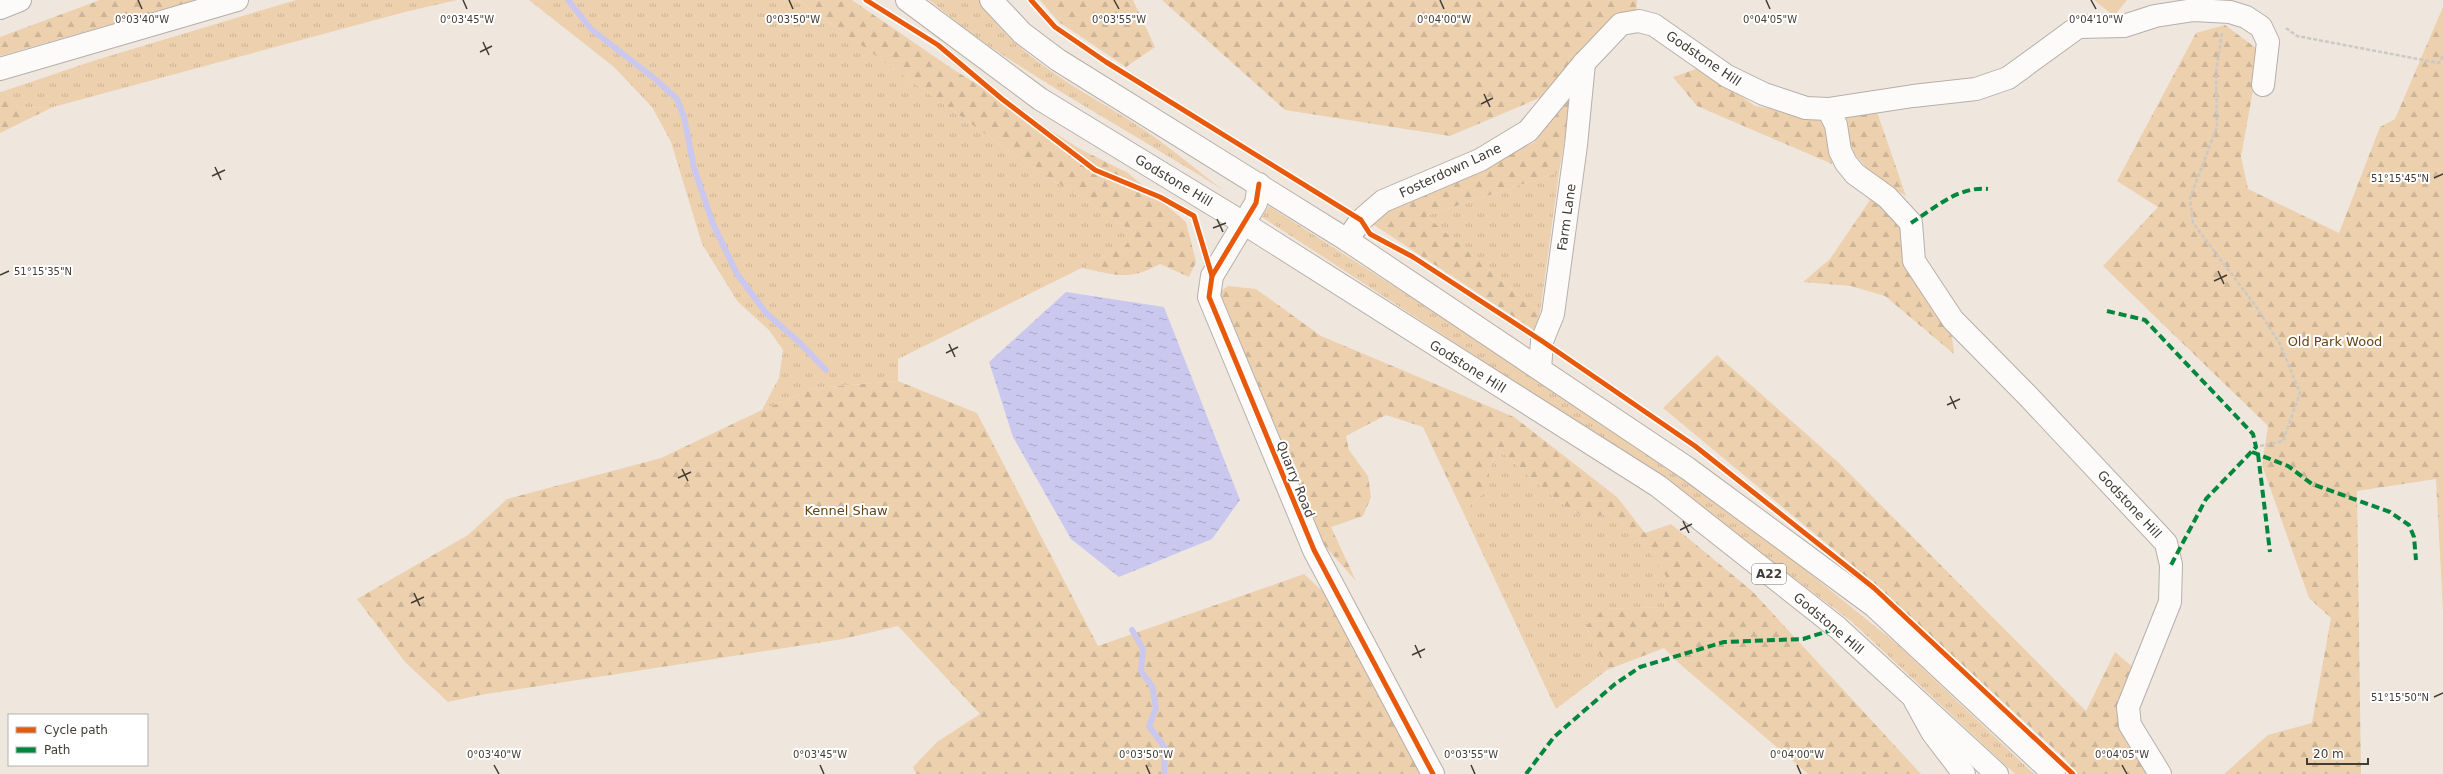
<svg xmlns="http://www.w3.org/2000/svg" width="2443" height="774" viewBox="0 0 2443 774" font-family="'DejaVu Sans',sans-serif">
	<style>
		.grass { fill: url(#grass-tufts) }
		.forest { fill: url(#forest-firs) }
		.garden { fill: #edd0ae }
		.water { fill: url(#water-ripples) }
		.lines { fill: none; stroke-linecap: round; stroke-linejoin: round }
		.stream { stroke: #cbc8f0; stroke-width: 6 }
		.minor-casing { stroke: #b6afa9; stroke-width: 24 }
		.highway-casing { stroke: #b6afa9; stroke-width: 24 }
		.path { stroke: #ccc9c5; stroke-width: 2.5; stroke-dasharray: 4 2; stroke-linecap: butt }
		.minor { stroke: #fdfbfa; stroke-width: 22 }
		.highway { stroke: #fdfbfa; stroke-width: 22 }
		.quiet { stroke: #00873e; stroke-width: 4; stroke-dasharray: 8 4; stroke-linecap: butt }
		.cycleway-casing { stroke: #fff; stroke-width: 8 }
		.cycleway { stroke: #e8590c; stroke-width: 5 }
		.ticks { fill: none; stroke: #423c35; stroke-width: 1.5 }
		.labels { text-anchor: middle; stroke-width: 4; stroke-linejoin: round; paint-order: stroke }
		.shield { fill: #fff; stroke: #7b7672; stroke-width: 1 }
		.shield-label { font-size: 12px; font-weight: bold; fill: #423c35 }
		.street-label { font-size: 13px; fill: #423c35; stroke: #fff }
		.park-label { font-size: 13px; fill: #674411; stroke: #fff }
		.ticks-label { font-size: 10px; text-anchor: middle; fill: #423c35; stroke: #fff; stroke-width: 4; stroke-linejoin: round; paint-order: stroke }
	</style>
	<defs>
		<pattern id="grass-tufts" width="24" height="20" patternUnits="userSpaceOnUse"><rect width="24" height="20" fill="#edd0ae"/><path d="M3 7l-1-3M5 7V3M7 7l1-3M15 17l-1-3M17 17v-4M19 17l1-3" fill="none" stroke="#ccb496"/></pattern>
		<pattern id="forest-firs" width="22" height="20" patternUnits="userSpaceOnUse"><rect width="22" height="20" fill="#edd0ae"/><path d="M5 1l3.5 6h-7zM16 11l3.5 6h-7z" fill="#ccb496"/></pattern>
		<pattern id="water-ripples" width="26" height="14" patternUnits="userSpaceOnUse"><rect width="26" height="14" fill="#cbc8f0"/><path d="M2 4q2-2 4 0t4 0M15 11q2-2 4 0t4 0" fill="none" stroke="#a6a4c3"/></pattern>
	</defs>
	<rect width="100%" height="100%" fill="#efe7de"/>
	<g class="grass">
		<polygon points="296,0 457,0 405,12 53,107 19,108 4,91 96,60"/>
		<polygon points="529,0 798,0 1012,153 1135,233 1124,247 898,359 898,381 815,388 762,410 779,378 783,350 769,330 738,302 702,244 671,142 652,107 614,67"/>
		<path d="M929,0H979C1016,59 1083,90 1140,127C1169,146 1195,169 1223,190C1146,141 1067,98 992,48C970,33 950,16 929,0Z"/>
		<polygon points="1559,172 1540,313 1426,216"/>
		<polygon points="1269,206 1529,373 1756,530 1898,645 2034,774 2015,774 1851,621 1647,468 1262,217"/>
		<path d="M1497,448C1518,465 1563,512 1589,517C1594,518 1604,514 1610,513L1637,536L1667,576L1664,607L1605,609L1586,626L1607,670L1556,709L1463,512L1489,488V470Z"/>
	</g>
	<g class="forest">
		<polygon points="100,0 196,0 0,56 0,37"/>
		<path d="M798,0H852L951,68L1080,149L1128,173L1186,222L1196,262L1189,277L1160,264C1127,282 1116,274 1081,268L1124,247L1135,233L1012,153Z"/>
		<polygon points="1040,0 1133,0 1155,47 1126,67 1059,22"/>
		<polygon points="1162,0 1637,0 1636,14 1544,96 1450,136 1285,110"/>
		<polygon points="2443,7 2443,612 2436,479 2357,491 2361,774 2224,774 2268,735 2312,723 2331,618 2309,598 2262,465 2268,426 2103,266 2158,207 2117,181 2196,33 2225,25 2260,51 2241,157 2248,189 2339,233 2380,127 2395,119"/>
		<polygon points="1701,67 1755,106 1824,117 1832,164 1697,106 1673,77"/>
		<polygon points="1574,85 1559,172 1426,216 1540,313 1534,330 1371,223 1406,198 1535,142"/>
		<polygon points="4,91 19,108 53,107 0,133 0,92"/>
		<polygon points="1877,112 1906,196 1873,176 1854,153 1842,115"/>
		<polygon points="1872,197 1902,230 1903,261 1952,337 1954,354 1885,296 1851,286 1803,282 1830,259"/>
		<path d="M1228,286L1256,289L1321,336L1514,417L1617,497L1645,533L1671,524L1752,591L1921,774H1808L1681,665L1664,648L1607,670L1586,626L1604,609L1664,607L1666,576L1637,536L1610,513C1604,514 1595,518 1589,517C1563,512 1518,465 1497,448L1489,470V488L1463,512L1423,427L1386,415L1346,436L1349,450L1368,476L1371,497L1363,516L1331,527L1356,581L1323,544L1290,464L1223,315L1215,295Z"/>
		<polygon points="1717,355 1838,462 2086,711 2115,652 2140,673 2129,711 2164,774 2076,774 2065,759 1868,578 1663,408"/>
		<polygon points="898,381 977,413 1098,646 1304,574 1332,600 1420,774 916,774 913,767 937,742 980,714 898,626 843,639 480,695 448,702 405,662 357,599 468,535 507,499 661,458 762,410 815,388"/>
	</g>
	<polygon class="garden" points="2094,0 2127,0 2114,16"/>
	<polygon class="water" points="1066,292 1164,307 1240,500 1212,539 1119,577 1071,539 1013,437 989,362"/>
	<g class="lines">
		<g class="stream">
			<polyline points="568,0 591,29 655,79 677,99 684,117 694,168 713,224 737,274 766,313 800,343 826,370"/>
			<polyline points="1132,630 1143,649 1141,671 1152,686 1156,708 1149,726 1165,748 1164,774"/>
		</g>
		<g class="minor-casing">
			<g id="minor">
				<polyline points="1828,109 1913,96 1976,89 2008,78 2078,27 2124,26 2155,16 2194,10 2230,12 2246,17 2261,27 2268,42 2263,85"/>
				<polyline points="1259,184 1256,203 1212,276 1209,297 1314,550 1433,774"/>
				<polyline points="1347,240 1361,220 1383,201 1480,160 1528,131 1584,63 1621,24 1639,21 1654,25 1727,76 1764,94 1806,108 1828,109 1836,125 1840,151 1846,163 1855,174 1887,197 1911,223 1914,261 1953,320 2027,395 2166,543 2171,565 2170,602 2128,707 2130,725 2160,774"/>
				<polyline points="1540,369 1542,341 1553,314 1576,145 1584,63"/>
				<polyline points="1915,701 1932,732 1964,774"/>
			</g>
		</g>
		<g class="highway-casing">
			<g id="highway">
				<polyline points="907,0 1040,99 1245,224 1658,486 1838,628 1997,774"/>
				<polyline points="991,0 1022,33 1058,60 1347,240 1687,468 1874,606 2054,774"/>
				<polyline points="0,8 20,0"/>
				<polyline points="0,69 237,0"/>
			</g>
		</g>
		<g class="path">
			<polyline points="2286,28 2297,36 2439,63 2443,56"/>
			<polyline points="2222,33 2216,72 2217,127 2190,198 2193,223 2257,308 2280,344 2300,393 2283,441 2256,447"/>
		</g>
		<use href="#minor" class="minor"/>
		<use href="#highway" class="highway"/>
		<g class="quiet">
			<path d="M1911,223C1935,208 1958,186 1988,189"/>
			<polyline points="2107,311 2145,320 2253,434 2256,447 2206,499 2171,565"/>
			<polyline points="2252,452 2288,466 2312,484 2390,512 2409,525 2414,537 2416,560"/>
			<polyline points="2258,454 2270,552"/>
			<polyline points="1526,774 1554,737 1615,684 1640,667 1724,642 1803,639 1838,628"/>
		</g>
		<g class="cycleway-casing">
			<g id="cycleway">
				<polyline points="866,0 938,45 1002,99 1095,170 1160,197 1194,216 1212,276"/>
				<polyline points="1031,0 1055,27 1106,62 1361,220 1370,234 1413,257 1542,341 1695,446 1874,588 2073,774"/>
				<polyline points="1259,184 1256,203 1212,276 1209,297 1314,550 1433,774"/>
			</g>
		</g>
		<use href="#cycleway" class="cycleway"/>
	</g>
	<path class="ticks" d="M138,0L142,9M463,0L467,9M789,0L793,9M1114,0L1119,9M1440,0L1444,9M1766,0L1770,9M2091,0L2096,9M483,42L489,55M480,52L492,46M1484,94L1490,107M1481,104L1493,98M215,167L221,180M212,176L225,170M2434,178L2443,174M1217,219L1223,232M1213,228L1226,223M2218,271L2224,284M0,275L9,271M2214,281L2227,275M949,344L955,357M946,353L958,347M1950,396L1956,409M1947,405L1960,399M682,469L688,481M678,478L691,472M1683,521L1689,533M1680,530L1692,524M414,593L420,606M411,603L424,597M1415,645L1421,658M1412,655L1425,649M2434,697L2443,693M494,765L499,774M820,765L824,774M1146,765L1150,774M1471,765L1475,774M1797,765L1801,774M2122,765L2127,774"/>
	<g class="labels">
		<rect class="shield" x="1752" y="564" width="34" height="20" rx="3"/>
		<g class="shield-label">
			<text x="1769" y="578">A22</text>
		</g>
		<g class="street-label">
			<text transform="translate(1704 58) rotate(34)" y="5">Godstone Hill</text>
			<text transform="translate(1450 170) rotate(-25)" y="5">Fosterdown Lane</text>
			<text transform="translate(1174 180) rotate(31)" y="5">Godstone Hill</text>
			<text transform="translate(1566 217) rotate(-82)" y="5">Farm Lane</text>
			<text transform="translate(1468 366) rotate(32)" y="5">Godstone Hill</text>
			<text transform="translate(1296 479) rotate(68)" y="5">Quarry Road</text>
			<text transform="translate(2130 504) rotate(47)" y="5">Godstone Hill</text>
			<text transform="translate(1829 623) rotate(40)" y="5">Godstone Hill</text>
		</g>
		<g class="park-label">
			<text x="2335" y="346">Old Park Wood</text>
			<text x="846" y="515">Kennel Shaw</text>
		</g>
	</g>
	<g class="ticks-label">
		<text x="142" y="23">0°03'40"W</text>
		<text x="467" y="23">0°03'45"W</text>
		<text x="793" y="23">0°03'50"W</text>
		<text x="1119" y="23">0°03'55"W</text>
		<text x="1444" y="23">0°04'00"W</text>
		<text x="1770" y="23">0°04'05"W</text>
		<text x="2096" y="23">0°04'10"W</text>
		<text x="2400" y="182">51°15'45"N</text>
		<text x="43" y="275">51°15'35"N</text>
		<text x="2400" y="701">51°15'50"N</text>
		<text x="494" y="758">0°03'40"W</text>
		<text x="820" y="758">0°03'45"W</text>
		<text x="1146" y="758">0°03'50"W</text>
		<text x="1471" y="758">0°03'55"W</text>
		<text x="1797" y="758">0°04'00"W</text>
		<text x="2122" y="758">0°04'05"W</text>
	</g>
	<rect x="8" y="714" width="140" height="52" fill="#ffffff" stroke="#b3b1ae"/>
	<rect x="16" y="727" width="20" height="6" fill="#e8590c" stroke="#b3b1ae"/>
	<text x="44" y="734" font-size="12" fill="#423c35">Cycle path</text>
	<rect x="16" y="747" width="20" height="6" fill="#00873e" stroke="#b3b1ae"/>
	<text x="44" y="754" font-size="12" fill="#423c35">Path</text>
	<path d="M2307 758v6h61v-6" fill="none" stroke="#423c35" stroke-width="2"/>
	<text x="2313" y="758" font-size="12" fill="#423c35" stroke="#ffffff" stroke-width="3" paint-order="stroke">20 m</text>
</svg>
